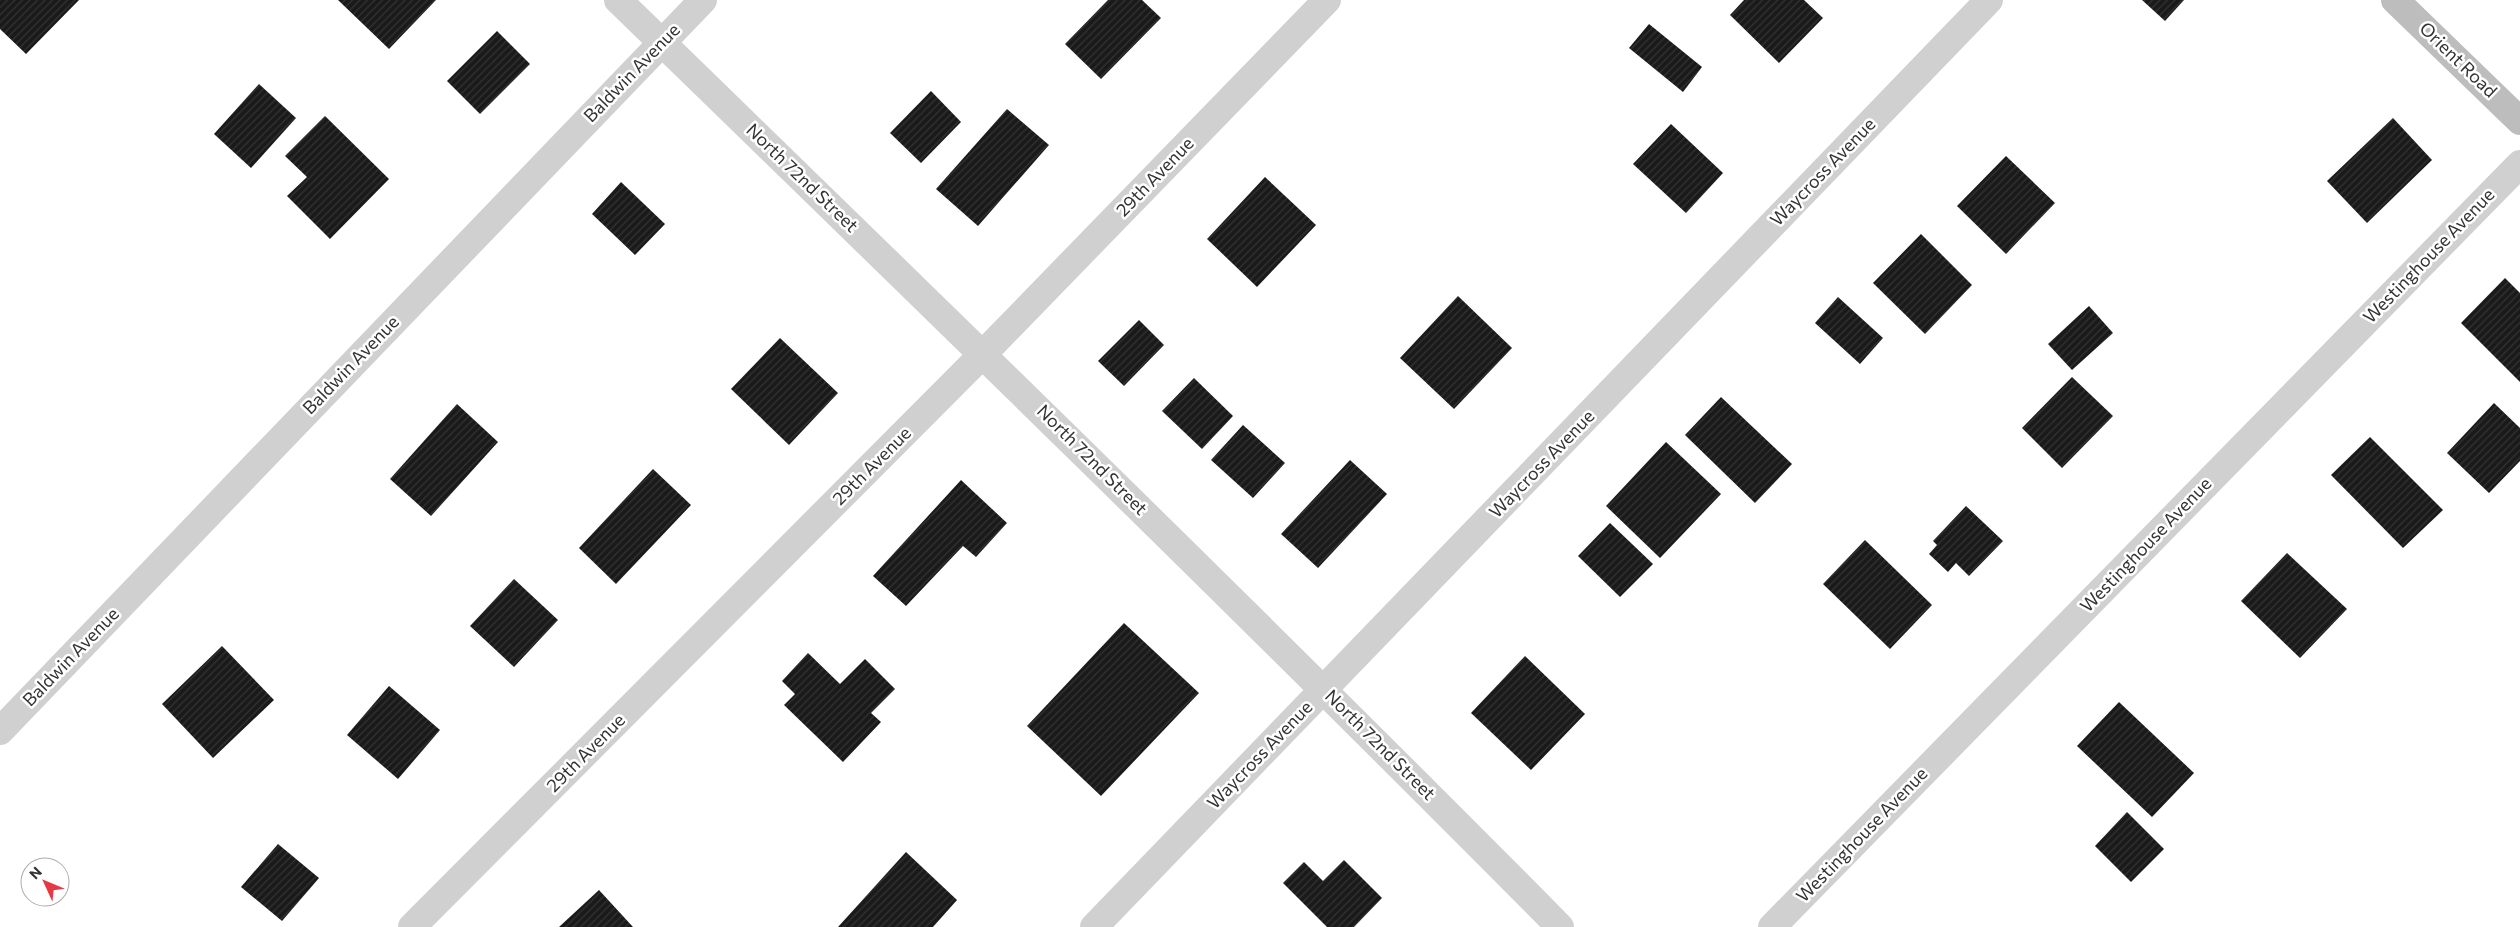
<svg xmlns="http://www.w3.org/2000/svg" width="2520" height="927" viewBox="0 0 2520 927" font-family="Commissioner,sans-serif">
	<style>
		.building { fill: url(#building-hatch) }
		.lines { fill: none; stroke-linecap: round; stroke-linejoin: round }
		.street { stroke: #d0d0d0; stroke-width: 28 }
		.secondary { stroke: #bdbdbd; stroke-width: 28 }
		.labels { text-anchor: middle; stroke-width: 5; stroke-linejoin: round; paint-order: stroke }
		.street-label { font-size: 18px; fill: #333; stroke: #fff }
	</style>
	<defs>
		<pattern id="building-hatch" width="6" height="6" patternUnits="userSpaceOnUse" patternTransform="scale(1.25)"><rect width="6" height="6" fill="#1a1a1a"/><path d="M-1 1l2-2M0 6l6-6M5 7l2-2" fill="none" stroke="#333"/></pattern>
	</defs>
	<rect width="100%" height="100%" fill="#fff"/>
	<g class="building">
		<polygon points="0,0 79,0 26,54 0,29"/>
		<polygon points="338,0 436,0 389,49"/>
		<polygon points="1108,0 1142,0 1161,18 1101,79 1065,44"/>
		<polygon points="1744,0 1804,0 1823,18 1779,63 1730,15"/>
		<polygon points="2142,0 2184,0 2165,21"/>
		<polygon points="1649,24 1702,67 1683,92 1629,48"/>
		<polygon points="497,31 530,64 480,114 447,81"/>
		<polygon points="259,84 296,118 251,168 214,134"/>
		<polygon points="931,91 961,122 921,163 890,133"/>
		<polygon points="1007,109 1049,145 978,226 936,189"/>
		<polygon points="325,116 389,179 330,239 287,196 307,177 285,156"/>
		<polygon points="2393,118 2432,160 2367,223 2327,181"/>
		<polygon points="1671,124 1723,173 1686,213 1633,164"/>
		<polygon points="2006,156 2055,203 2006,254 1957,206"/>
		<polygon points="1265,177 1316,225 1257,287 1207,239"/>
		<polygon points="621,182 665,224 635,255 592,214"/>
		<polygon points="1921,234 1972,285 1925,334 1873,283"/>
		<polygon points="2505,278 2520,293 2520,382 2461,323"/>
		<polygon points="1458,296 1512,348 1454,409 1400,358"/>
		<polygon points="1838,297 1883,338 1860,364 1815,323"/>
		<polygon points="2089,306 2113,333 2072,370 2048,344"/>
		<polygon points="1139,320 1164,345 1124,386 1098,361"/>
		<polygon points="780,338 838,393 789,445 731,389"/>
		<polygon points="2072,377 2113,416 2062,468 2022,428"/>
		<polygon points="1194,378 1233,416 1202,449 1162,411"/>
		<polygon points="1721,397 1792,464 1755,503 1685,435"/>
		<polygon points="2494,403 2520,428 2520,461 2489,493 2447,453"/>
		<polygon points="457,404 498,442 431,516 390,479"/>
		<polygon points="1243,425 1285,463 1253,498 1211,460"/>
		<polygon points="2370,437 2443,510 2403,548 2331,475"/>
		<polygon points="1666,442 1721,494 1660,558 1606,506"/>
		<polygon points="1350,460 1387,494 1318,568 1281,534"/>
		<polygon points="653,469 691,505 616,584 579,548"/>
		<polygon points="961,480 1007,523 976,557 963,546 906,606 873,576"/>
		<polygon points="1966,506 2003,541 1969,576 1956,563 1948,572 1929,554 1937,545 1933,541"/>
		<polygon points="1610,523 1653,564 1620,597 1578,556"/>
		<polygon points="1865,540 1932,605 1890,649 1823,584"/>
		<polygon points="2287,553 2347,609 2300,658 2241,601"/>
		<polygon points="514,579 558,620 514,667 470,626"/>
		<polygon points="1124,623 1199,693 1101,796 1027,726"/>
		<polygon points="222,646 274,700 213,758 162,704"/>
		<polygon points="808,653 840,684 865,659 895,689 871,713 881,722 843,762 784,705 795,694 782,681"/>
		<polygon points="1525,656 1585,714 1531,770 1471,713"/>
		<polygon points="389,686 440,730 398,779 347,735"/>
		<polygon points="2119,702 2194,773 2152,817 2077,746"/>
		<polygon points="2127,812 2164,849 2131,882 2095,846"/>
		<polygon points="278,844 319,878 282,921 241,887"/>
		<polygon points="906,852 957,900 933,927 838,927"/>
		<polygon points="1344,860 1382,898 1354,927 1327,927 1283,883 1304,862 1323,881"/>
		<polygon points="599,890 633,927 559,927"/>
	</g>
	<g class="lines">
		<g class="street">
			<path d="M618,0C934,307 1250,614 1560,927"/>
			<polyline points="0,731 703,0"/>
			<polyline points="412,927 984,353 1327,0"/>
			<polyline points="1094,927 1989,0"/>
			<polyline points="1772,927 2520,164"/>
		</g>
		<polyline class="secondary" points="2395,0 2520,121"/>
	</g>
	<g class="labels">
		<g class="street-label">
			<text transform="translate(2458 60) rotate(44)" y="6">Orient Road</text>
			<text transform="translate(632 73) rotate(-46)" y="6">Baldwin Avenue</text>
			<text transform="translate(1823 172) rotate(-46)" y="6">Waycross Avenue</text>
			<text transform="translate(1155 177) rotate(-46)" y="6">29th Avenue</text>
			<text transform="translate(802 178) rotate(44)" y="6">North 72nd Street</text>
			<text transform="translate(2429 256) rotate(-46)" y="6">Westinghouse Avenue</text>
			<text transform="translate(351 365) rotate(-46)" y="6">Baldwin Avenue</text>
			<text transform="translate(1092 460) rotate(45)" y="6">North 72nd Street</text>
			<text transform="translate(1542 464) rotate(-46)" y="6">Waycross Avenue</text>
			<text transform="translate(872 466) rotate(-45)" y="6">29th Avenue</text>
			<text transform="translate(2146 545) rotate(-46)" y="6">Westinghouse Avenue</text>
			<text transform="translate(71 657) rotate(-46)" y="6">Baldwin Avenue</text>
			<text transform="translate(1380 745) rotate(45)" y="6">North 72nd Street</text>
			<text transform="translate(586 753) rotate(-45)" y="6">29th Avenue</text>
			<text transform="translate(1260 755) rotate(-46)" y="6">Waycross Avenue</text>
			<text transform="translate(1862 835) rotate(-46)" y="6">Westinghouse Avenue</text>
		</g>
	</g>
	<g transform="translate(45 882) rotate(314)"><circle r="24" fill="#ffffff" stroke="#adadad"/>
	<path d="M0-4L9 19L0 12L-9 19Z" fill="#e63946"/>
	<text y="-8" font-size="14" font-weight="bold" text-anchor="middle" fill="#333333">N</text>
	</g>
</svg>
